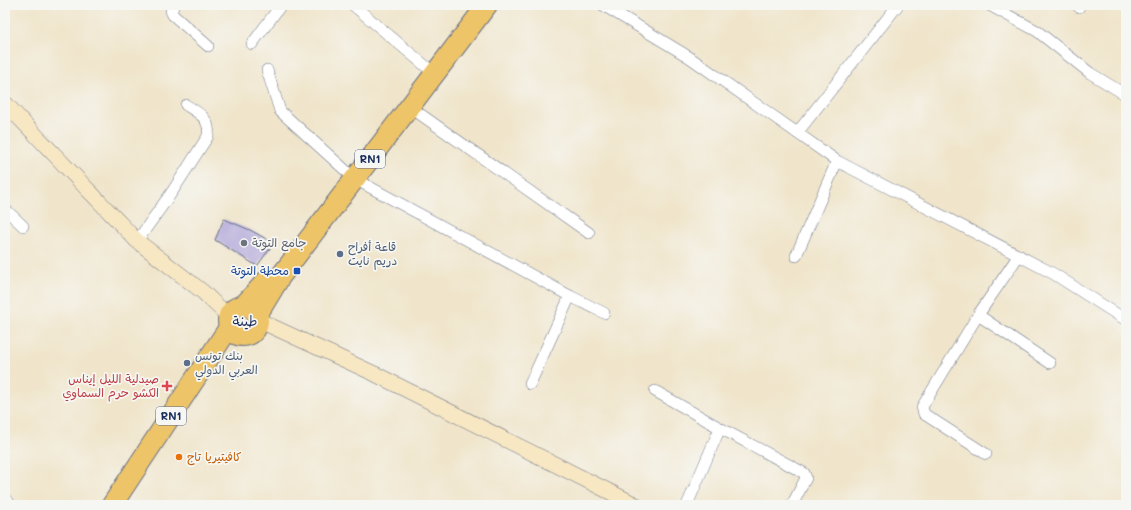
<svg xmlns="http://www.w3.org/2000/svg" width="1131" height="510" viewBox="0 0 1131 510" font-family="Mali,'Playpen Sans Arabic',sans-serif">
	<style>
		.building { fill: #b8afdb }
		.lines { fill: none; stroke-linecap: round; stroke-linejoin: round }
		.street-casing { stroke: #666f84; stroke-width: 12 }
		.secondary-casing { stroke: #666f84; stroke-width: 16 }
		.highway-casing { stroke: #666f84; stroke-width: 22 }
		.street { stroke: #fff; stroke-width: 11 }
		.secondary { stroke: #f8e7c3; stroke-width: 15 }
		.highway { stroke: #eec469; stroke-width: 20 }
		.worship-dot { fill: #6b7280; stroke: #f6f6f2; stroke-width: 1.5 }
		.service-dot { fill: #5c6f8a; stroke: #f6f6f2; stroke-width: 1.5 }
		.transit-dot { fill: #1a4fb4; stroke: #f6f6f2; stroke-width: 1.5 }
		.health-dot { fill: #e0444e; stroke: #f6f6f2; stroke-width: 1.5 }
		.food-dot { fill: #e8710a; stroke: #f6f6f2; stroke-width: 1.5 }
		.labels { text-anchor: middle; stroke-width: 3.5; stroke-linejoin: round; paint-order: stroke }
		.shield { fill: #f6f6f2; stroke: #5d6b8a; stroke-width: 1 }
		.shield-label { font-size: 11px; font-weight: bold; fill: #1b2f5e }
		.worship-label { font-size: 12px; fill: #5b616d; stroke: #f6f6f2; text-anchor: start }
		.service-label { font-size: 12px; fill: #4e5e75; stroke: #f6f6f2; text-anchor: start }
		.transit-label { font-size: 12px; fill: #164399; stroke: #f6f6f2; text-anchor: end }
		.health-label { font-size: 12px; fill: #be3a42; stroke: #f6f6f2; text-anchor: end }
		.food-label { font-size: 12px; fill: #c56008; stroke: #f6f6f2; text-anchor: start }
		.quarter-label { font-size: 14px; fill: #1b2f5e; stroke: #f6f6f2 }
	</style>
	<rect width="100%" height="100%" fill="#f6f6f2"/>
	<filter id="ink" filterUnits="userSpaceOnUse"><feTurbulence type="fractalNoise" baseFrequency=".025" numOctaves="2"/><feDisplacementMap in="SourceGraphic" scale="8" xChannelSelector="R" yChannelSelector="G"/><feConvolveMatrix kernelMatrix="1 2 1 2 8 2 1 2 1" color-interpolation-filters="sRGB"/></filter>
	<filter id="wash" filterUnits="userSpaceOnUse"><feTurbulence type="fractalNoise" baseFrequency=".012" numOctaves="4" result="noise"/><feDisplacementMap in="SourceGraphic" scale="16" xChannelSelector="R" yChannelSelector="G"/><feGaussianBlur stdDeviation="0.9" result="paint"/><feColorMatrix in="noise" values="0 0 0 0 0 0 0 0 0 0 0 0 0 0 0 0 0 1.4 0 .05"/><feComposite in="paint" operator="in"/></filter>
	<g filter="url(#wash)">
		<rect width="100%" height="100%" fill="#f0e5cb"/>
		<g id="blocks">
			<polygon class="building" points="224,219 250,230 274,243 257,266 215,240"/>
		</g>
	</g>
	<g filter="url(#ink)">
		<use href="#blocks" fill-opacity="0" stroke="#666f84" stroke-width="1"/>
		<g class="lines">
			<g class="street-casing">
				<g id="street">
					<polyline points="174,5 171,11 173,15 208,46"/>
					<polyline points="353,5 435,74"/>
					<polyline points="603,5 689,57 837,161 1054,274 1126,320"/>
					<polyline points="989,5 1037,31 1090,73 1126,95"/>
					<polyline points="1077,5 1079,7"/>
					<polyline points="252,44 281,5"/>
					<polyline points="267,70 280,111 355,179 570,296 604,313"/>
					<polyline points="410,107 589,233"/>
					<polyline points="5,121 12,110"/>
					<polyline points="797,133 898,5"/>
					<polyline points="5,209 23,226"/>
					<path d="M137,241L172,192L208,136C211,119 199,113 186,105"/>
					<polyline points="796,256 837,161"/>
					<polyline points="978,315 1050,363"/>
					<polyline points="530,384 570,296"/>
					<polyline points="655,391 720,428"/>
					<polyline points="986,454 924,414 922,407 978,315 1019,255"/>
					<polyline points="5,499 11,505"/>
					<polyline points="687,505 720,428 804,473 806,478 792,505"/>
				</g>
			</g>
			<g class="secondary-casing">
				<g id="secondary">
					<polyline points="5,103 137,241 203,292 229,317"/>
					<polyline points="258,320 375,374 636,505"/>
				</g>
			</g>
			<g class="highway-casing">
				<g id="highway">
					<polyline points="243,306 269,278"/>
					<circle cx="243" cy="321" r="15"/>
					<polyline points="257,315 280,277 487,5"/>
					<polyline points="112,505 230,326"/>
				</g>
			</g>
			<use href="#street" class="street"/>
			<use href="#secondary" class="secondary"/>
			<use href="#highway" class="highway"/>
		</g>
	</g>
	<circle class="worship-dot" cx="244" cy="243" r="4"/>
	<g class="service-dot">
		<circle cx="340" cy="254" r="4"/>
		<circle cx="187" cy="363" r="4"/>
	</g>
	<rect class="transit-dot" x="293" y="267" width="8" height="8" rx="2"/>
	<path class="health-dot" d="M165 380h4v4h4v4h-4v4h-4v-4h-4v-4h4z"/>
	<circle class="food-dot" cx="179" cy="457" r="4"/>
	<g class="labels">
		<g class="shield">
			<rect x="355" y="150" width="30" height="18" rx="3"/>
			<rect x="156" y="407" width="30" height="18" rx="3"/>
		</g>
		<g class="shield-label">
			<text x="370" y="163">RN1</text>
			<text x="171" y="420">RN1</text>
		</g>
		<g class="worship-label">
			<text x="252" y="247">جامع التوتة</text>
		</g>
		<g class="service-label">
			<text x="348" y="251">قاعة أفراح<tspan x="348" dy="14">دريم نايت</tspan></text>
			<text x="195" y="360">بنك تونس<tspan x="195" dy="14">العربي الدولي</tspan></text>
		</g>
		<g class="transit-label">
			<text x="289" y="275">محطة التوتة</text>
		</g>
		<g class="health-label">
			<text x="159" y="383">صيدلية الليل إيناس<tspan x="159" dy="14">الكشو حرم السماوي</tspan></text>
		</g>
		<g class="food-label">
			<text x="187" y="461">كافيتيريا تاج</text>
		</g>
		<g class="quarter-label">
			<text x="245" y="326">طينة</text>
		</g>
	</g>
	<rect width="1131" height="510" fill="none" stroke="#f6f6f2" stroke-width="20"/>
</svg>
